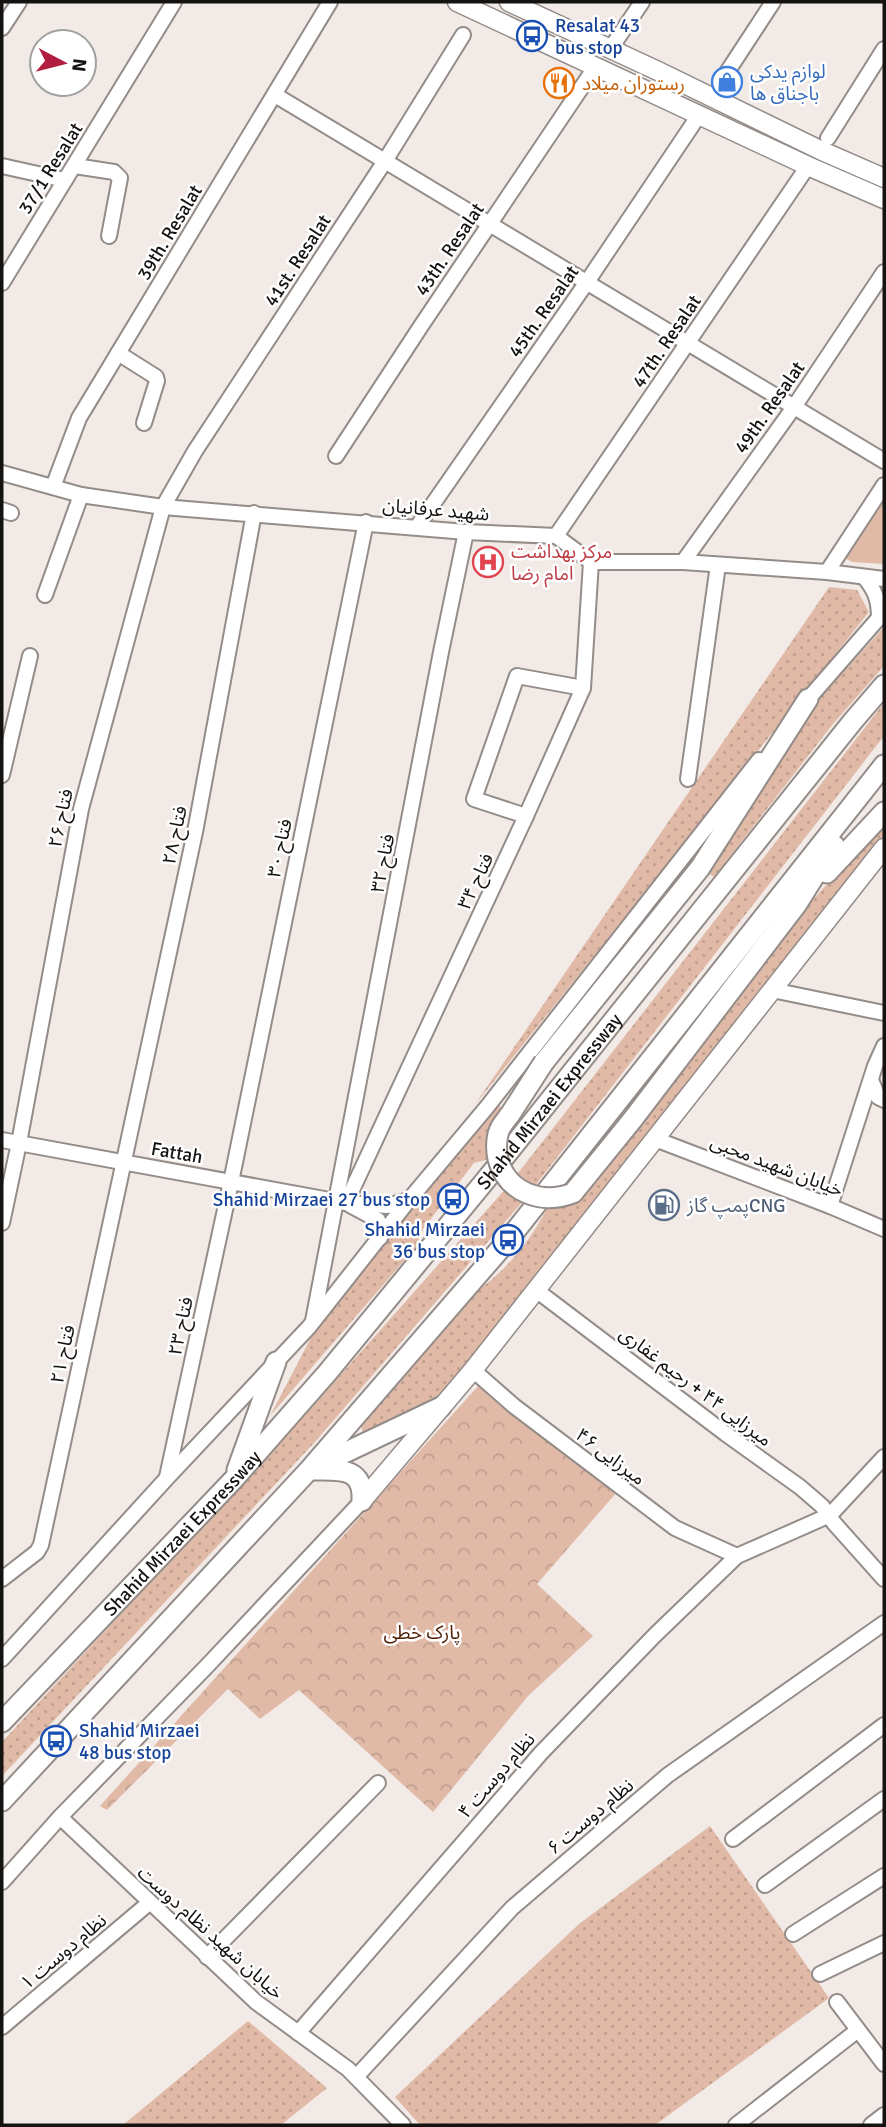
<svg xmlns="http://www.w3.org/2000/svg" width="886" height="2127" viewBox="0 0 886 2127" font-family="Signika,'Noto Sans Arabic',sans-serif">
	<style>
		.grass { fill: url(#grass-dots) }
		.forest { fill: url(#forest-crowns) }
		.garden { fill: #e1baa7 }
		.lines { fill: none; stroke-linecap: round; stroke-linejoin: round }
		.minor-casing { stroke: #938c88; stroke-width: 18 }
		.major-casing { stroke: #938c88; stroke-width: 21 }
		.highway-casing { stroke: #938c88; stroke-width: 23 }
		.minor { stroke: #fff; stroke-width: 14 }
		.major { stroke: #fff; stroke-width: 18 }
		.highway { stroke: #fff; stroke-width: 19 }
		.highway-bridge-casing { stroke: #938c88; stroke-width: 23; stroke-linecap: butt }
		.highway-bridge { stroke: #fff; stroke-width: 19 }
		.labels { text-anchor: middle; stroke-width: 5; stroke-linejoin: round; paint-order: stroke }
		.transit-label { font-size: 19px; fill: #164399; stroke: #fff; text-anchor: start }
		.shop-label { font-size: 19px; fill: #366cbe; stroke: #fff; text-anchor: start }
		.food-label { font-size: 19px; fill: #c56008; stroke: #fff; text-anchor: start }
		.street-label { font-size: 19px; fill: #151311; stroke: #fff }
		.health-label { font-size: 19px; fill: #be3a42; stroke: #fff; text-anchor: start }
		.service-label { font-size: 19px; fill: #4e5e75; stroke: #fff; text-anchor: start }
		.park-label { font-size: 19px; fill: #4d1d02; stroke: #fff }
	</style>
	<defs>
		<pattern id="grass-dots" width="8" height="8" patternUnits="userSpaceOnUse" patternTransform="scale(1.75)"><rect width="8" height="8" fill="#e1baa7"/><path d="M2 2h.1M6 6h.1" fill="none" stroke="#c09f8f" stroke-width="1.8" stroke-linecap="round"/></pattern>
		<pattern id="forest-crowns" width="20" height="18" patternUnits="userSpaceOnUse" patternTransform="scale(1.75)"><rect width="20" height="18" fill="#e1baa7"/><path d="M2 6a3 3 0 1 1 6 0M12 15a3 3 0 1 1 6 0" fill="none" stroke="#c09f8f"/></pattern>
	</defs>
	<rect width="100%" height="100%" fill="#f2eae6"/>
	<g class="grass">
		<polygon points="829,587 857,590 869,612 474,1106"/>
		<polygon points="884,627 884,666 833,724 714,877 705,871 812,707"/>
		<polygon points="884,703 884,736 524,1200 314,1443 2,1776 2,1742 297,1424 508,1186"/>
		<path d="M884,822V835L551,1258L437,1400L363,1436L361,1422L479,1290C510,1266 530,1241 548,1207L707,1015Z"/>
		<polygon points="497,1102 515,1128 490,1159 474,1163 423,1229 415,1248 270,1416 314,1332"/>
		<polygon points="710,1826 829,1998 655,2125 420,2125 395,2097 579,1924"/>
		<polygon points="248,2021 327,2088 281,2125 123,2125"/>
	</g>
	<polygon class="forest" points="479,1385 617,1492 537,1584 593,1636 528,1696 433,1812 299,1690 260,1719 228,1689 107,1810 100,1806"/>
	<polygon class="garden" points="884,500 884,564 852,562 843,557"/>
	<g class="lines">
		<g class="minor-casing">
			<g id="minor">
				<polyline points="2,28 19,2"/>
				<polyline points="611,48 642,2"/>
				<polyline points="720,83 773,2"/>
				<polyline points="275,95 884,461"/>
				<polyline points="828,138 884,49"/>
				<polyline points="2,166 65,180"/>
				<polyline points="75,166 114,172 120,178 109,236"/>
				<polyline points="2,283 174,2"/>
				<polyline points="118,353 156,377 157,381 144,423"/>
				<polyline points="336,456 421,326 596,66"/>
				<polyline points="2,473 81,495 163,507 466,532 556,536 591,562 683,562 827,572 884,579"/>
				<polyline points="53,487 79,418 330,2"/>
				<polyline points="2,510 11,513"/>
				<polyline points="417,527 587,282 699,115"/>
				<polyline points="556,536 808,166"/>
				<polyline points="683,562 794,407 884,272"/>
				<polyline points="827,572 884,485"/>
				<path d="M864,577C875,590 879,600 879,618"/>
				<polyline points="45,595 81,495"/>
				<polyline points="802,706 884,612"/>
				<polyline points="2,775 30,656"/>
				<polyline points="688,779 718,565"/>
				<polyline points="526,816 474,799 517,676 583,688"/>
				<polyline points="772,990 884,1013"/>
				<polyline points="871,1080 878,1097 884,1100"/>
				<polyline points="655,1139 830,1206 884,1229"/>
				<polyline points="2,1140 346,1203 387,1206 409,1200"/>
				<polyline points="346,1203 526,816 583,688 591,562"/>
				<polyline points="350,1205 378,1220 380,1238"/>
				<polyline points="830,1206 875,1066 884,1046"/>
				<polyline points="2,1223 19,1143 81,809 163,507 195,451 385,161 463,35"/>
				<polyline points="536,1290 726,1434 800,1487 822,1506 834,1523 884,1579"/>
				<polyline points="313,1321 441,652 466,532"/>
				<polyline points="473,1370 514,1406 675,1528 737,1556"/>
				<polyline points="167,1477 231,1182 366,522"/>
				<polyline points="2,1579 37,1552 41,1545 195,832 254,513"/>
				<polyline points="2,1659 167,1478 309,1327 409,1200 487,1107 759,760"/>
				<polyline points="60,1817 256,2002 348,2069 403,2125"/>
				<polyline points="733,1839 884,1725"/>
				<polyline points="2,1882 60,1817 208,1665 362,1501"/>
				<polyline points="765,1885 884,1799"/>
				<polyline points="793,1934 884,1876"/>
				<polyline points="207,1957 378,1783"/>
				<polyline points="820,1974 884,1943"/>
				<polyline points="837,2002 884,2064"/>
				<polyline points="2,2027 149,1903"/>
				<polyline points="298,2033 541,1753 655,1635 737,1556 830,1515 884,1457"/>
				<polyline points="356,2077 512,1908 668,1775 884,1623"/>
				<polyline points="736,2125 858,2030"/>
				<polyline points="871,2125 884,2115"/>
			</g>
		</g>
		<g class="major-casing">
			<g id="major">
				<polyline points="457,2 808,166 884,199"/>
				<polyline points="509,2 658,71 822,151 884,178"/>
				<polyline points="362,1501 473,1370 884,848"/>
			</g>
		</g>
		<g class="highway-casing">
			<g id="highway">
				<polyline points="827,873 884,812"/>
				<polyline points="544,1062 700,868 808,699"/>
				<polyline points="633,1119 797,904 834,845"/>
				<polyline points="317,1466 441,1407"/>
				<polyline points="237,1470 276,1362"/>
				<path d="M314,1470C340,1470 364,1467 362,1501"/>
				<path id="s1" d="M2,1722L234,1479L328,1372L498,1165L853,721L884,685"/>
				<polyline points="2,1801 309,1470 508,1240 884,765"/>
			</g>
		</g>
		<use href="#minor" class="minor"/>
		<use href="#major" class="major"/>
		<use href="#highway" class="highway"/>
		<g class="highway-bridge-casing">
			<path id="highway-bridge" d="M544,1062C533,1079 522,1096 511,1113C507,1119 501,1125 499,1131C496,1139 496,1151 498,1159C507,1193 542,1205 573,1193L633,1119"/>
		</g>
		<use href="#highway-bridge" class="highway-bridge"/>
	</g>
	<defs>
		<g id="bus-ring" transform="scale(1.575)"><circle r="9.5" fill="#fff" stroke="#1a4fb4" stroke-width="1.5"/><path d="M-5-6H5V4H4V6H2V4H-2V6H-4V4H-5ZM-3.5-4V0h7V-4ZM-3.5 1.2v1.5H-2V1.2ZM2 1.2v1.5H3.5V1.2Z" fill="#1a4fb4"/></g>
		<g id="shop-ring" transform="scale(1.575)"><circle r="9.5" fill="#fff" stroke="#3f7fe0" stroke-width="1.5"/><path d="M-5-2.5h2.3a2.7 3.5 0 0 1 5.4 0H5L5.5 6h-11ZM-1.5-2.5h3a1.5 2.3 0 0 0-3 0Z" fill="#3f7fe0"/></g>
		<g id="restaurant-ring" transform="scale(1.575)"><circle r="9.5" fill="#fff" stroke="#e8710a" stroke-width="1.5"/><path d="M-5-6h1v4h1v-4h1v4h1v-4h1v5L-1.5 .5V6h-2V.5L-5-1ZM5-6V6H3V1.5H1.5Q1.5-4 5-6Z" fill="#e8710a"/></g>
		<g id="hospital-ring" transform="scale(1.575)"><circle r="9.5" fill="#fff" stroke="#e0444e" stroke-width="1.5"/><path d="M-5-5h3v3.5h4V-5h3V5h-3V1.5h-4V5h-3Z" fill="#e0444e"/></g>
		<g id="fuel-ring" transform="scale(1.575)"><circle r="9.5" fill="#fff" stroke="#5c6f8a" stroke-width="1.5"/><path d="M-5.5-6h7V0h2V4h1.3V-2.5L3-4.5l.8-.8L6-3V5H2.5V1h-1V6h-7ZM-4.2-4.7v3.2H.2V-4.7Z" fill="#5c6f8a"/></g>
	</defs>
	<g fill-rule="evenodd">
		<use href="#bus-ring" x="532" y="36"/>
		<use href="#shop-ring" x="727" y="82"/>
		<use href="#restaurant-ring" x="559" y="83"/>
		<use href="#hospital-ring" x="488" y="562"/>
		<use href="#bus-ring" x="453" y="1199"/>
		<use href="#fuel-ring" x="664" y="1205"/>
		<use href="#bus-ring" x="508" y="1240"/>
		<use href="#bus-ring" x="56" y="1741"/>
	</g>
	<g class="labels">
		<g class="transit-label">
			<text x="555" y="32">Resalat 43<tspan x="555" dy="22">bus stop</tspan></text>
			<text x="430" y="1206" text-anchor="end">Shahid Mirzaei 27 bus stop</text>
			<text x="485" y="1236" text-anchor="end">Shahid Mirzaei<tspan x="485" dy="22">36 bus stop</tspan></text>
			<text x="79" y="1737">Shahid Mirzaei<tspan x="79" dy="22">48 bus stop</tspan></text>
		</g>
		<g class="shop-label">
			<text x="750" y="78">لوازم یدکی<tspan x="750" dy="22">باجناق ها</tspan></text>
		</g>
		<g class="food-label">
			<text x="582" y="90">رستوران میلاد</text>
		</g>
		<g class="street-label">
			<text transform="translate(50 168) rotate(-58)" y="7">37/1 Resalat</text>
			<text transform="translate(169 232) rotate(-59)" y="7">39th. Resalat</text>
			<text transform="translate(449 249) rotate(-56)" y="7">43th. Resalat</text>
			<text transform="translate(297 260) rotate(-57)" y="7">41st. Resalat</text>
			<text transform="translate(543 311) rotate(-55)" y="7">45th. Resalat</text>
			<text transform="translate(666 341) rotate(-56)" y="7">47th. Resalat</text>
			<text transform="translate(769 407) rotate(-55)" y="7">49th. Resalat</text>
			<text transform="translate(436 509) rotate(5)" y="7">شهید عرفانیان</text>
			<text transform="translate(60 818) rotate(-78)" y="7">فتاح ۲۶</text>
			<text transform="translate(174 835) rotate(-78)" y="7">فتاح ۲۸</text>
			<text transform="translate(279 848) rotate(-78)" y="7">فتاح ۳۰</text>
			<text transform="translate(382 863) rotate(-79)" y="7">فتاح ۳۲</text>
			<text transform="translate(475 881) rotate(-65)" y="7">فتاح ۳۴</text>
			<text dy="7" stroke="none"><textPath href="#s1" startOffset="828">Shahid Mirzaei Expressway</textPath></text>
			<text transform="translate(177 1152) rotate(10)" y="7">Fattah</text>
			<text transform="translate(777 1165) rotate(21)" y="7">خیابان شهید محبی</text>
			<text transform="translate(180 1326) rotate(-78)" y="7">فتاح ۲۳</text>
			<text transform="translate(62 1354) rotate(-78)" y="7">فتاح ۲۱</text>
			<text transform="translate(696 1386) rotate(37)" y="7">میرزایی ۴۴ + رحیم غفاری</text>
			<text transform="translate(611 1456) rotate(37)" y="7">میرزایی ۴۶</text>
			<text dy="7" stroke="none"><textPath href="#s1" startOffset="261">Shahid Mirzaei Expressway</textPath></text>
			<text transform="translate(496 1775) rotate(-49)" y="7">نظام دوست ۴</text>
			<text transform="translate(590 1816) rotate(-40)" y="7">نظام دوست ۶</text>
			<text transform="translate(211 1932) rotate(42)" y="7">خیابان شهید نظام دوست</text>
			<text transform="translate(63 1951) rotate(-40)" y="7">نظام دوست ۱</text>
		</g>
		<g class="health-label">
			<text x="511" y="558">مرکز بهداشت<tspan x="511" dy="22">امام رضا</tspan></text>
		</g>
		<g class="service-label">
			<text x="687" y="1212">پمپ گازCNG</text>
		</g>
		<g class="park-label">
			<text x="422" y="1639">پارک خطی</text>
		</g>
	</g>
	<rect width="886" height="2127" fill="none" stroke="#151311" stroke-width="7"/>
	<g transform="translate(63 63) rotate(97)"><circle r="33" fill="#ffffff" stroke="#a1a1a0" stroke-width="2"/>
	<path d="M0-5L12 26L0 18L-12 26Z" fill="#b11e40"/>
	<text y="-10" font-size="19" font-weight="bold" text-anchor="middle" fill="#151311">N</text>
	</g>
</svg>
